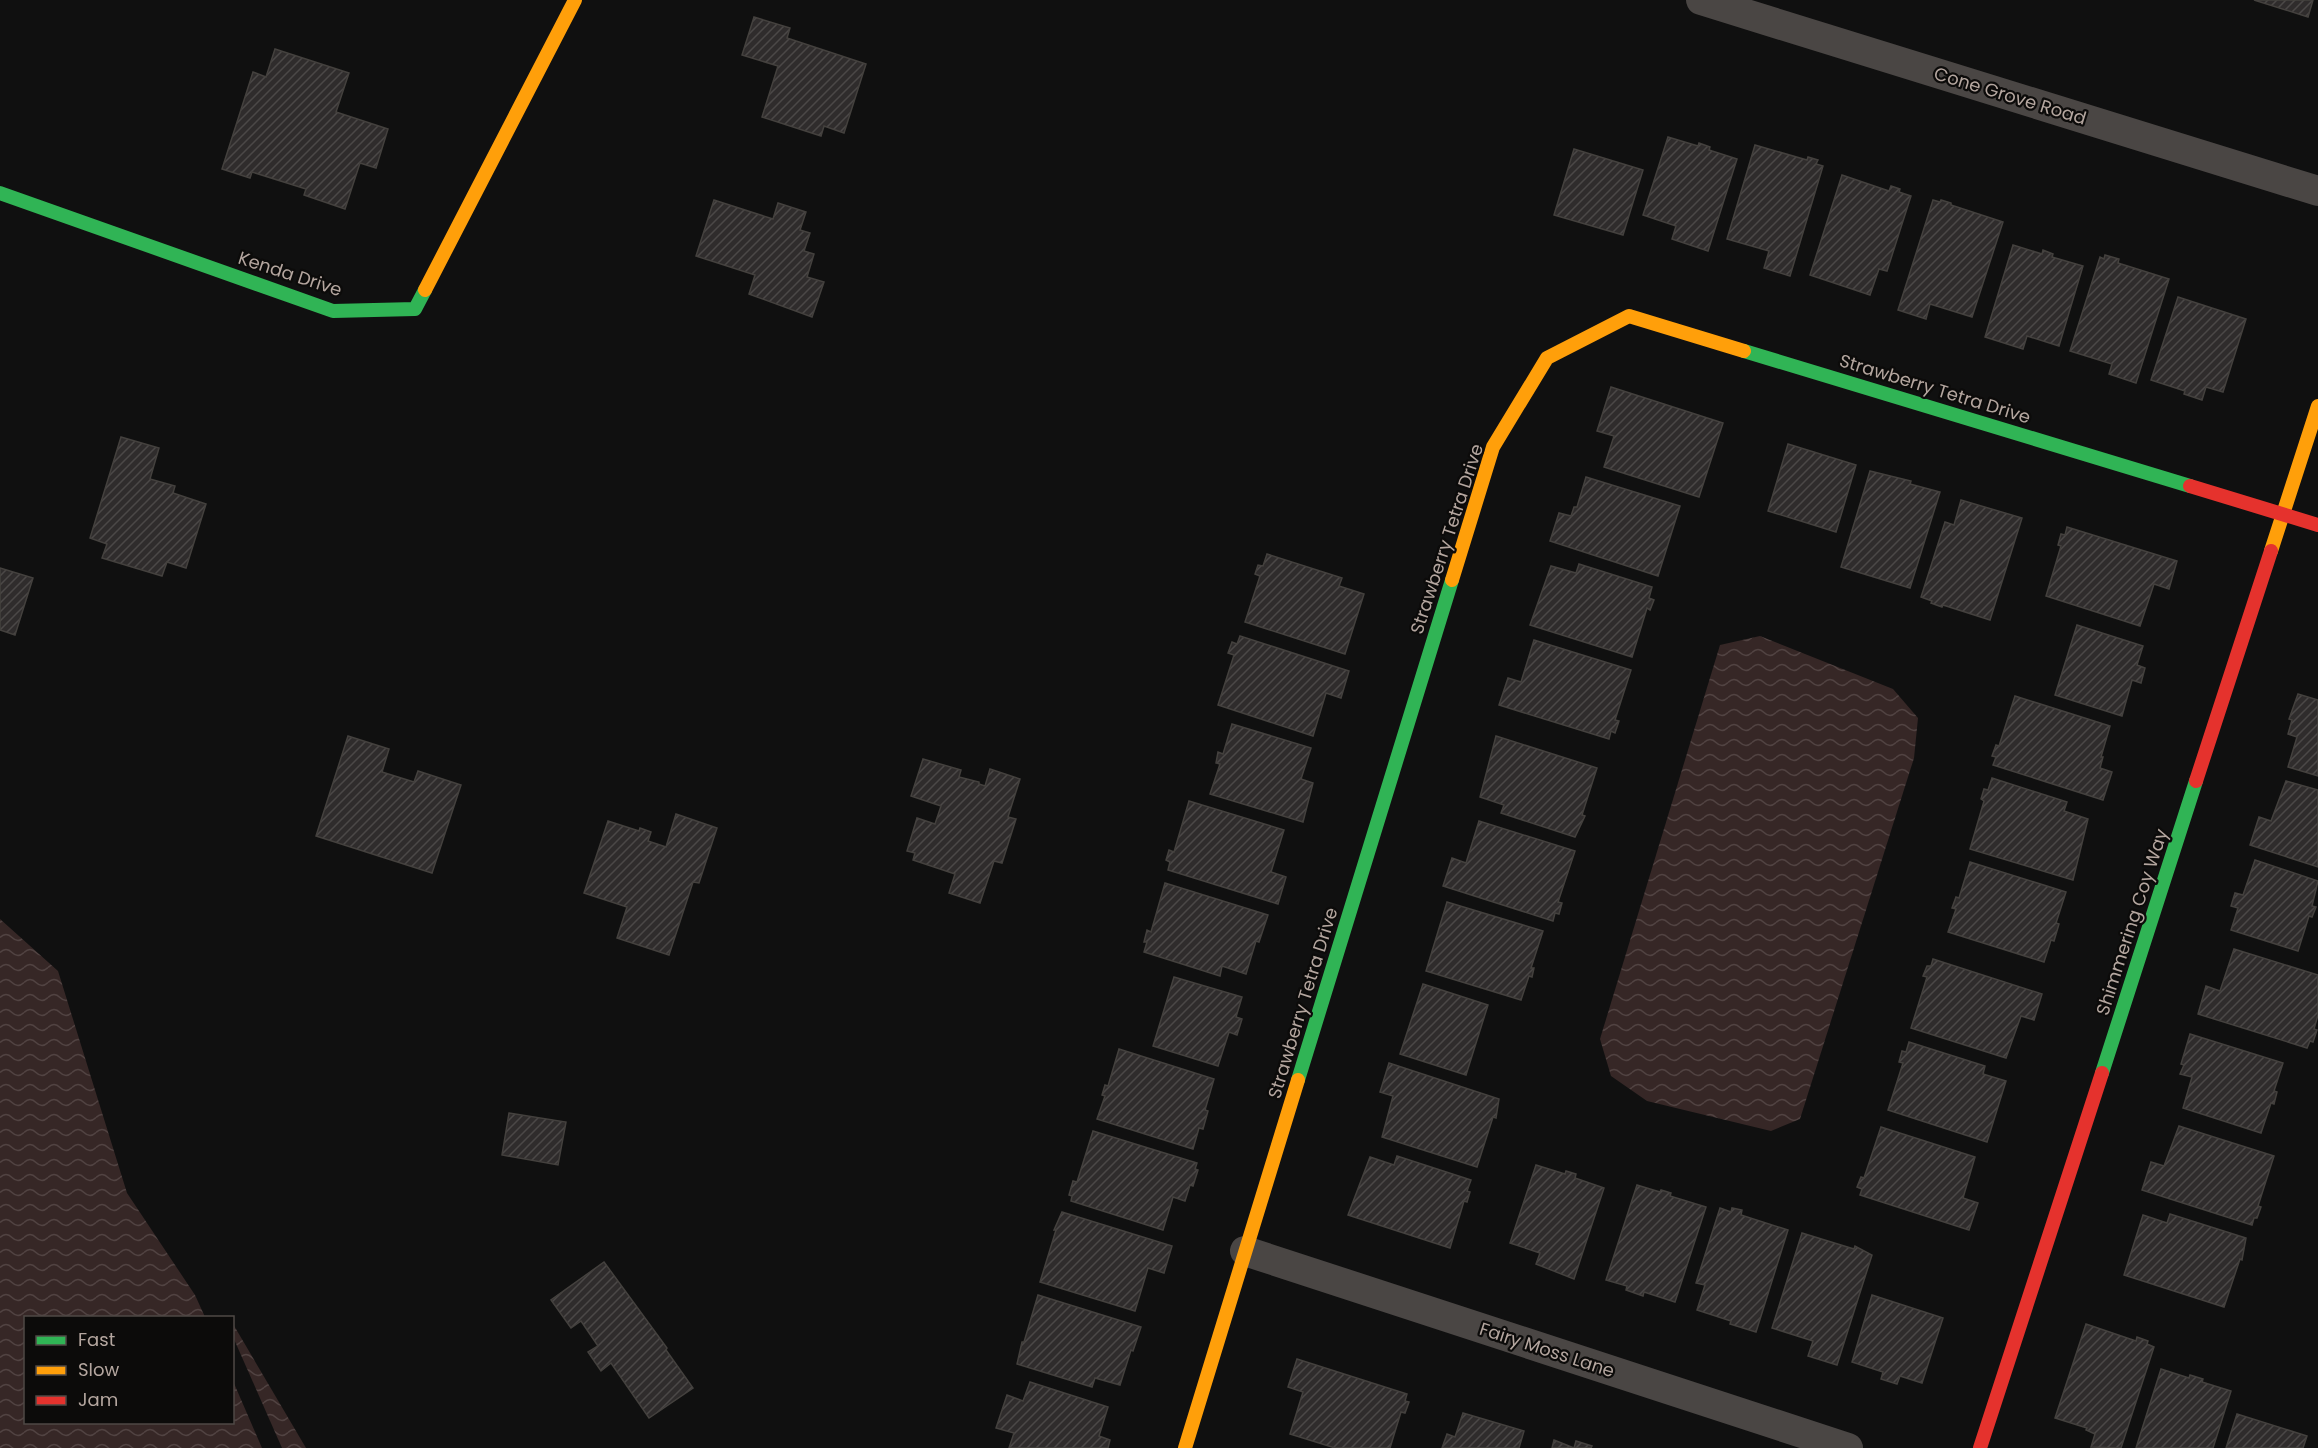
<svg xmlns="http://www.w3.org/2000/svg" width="2318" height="1448" viewBox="0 0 2318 1448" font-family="Poppins,sans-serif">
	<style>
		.water { fill: url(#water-waves) }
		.building { fill: url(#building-hatch); stroke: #44413e; stroke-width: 1.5 }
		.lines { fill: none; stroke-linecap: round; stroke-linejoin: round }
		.street { stroke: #4a4644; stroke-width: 30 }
		.fast { stroke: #30b455; stroke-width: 14 }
		.slow { stroke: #ff9f0a; stroke-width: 14 }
		.jam { stroke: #e5322d; stroke-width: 14 }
		.labels { text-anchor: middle; stroke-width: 4.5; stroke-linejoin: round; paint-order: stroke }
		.street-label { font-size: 18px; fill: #b4a69f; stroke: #0c0b0a }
	</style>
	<defs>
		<pattern id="water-waves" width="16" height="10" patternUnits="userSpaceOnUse" patternTransform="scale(1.5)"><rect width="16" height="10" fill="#362726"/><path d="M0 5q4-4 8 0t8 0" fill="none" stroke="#514342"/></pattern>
		<pattern id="building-hatch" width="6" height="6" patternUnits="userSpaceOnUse" patternTransform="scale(1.5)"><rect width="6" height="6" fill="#2f2c2c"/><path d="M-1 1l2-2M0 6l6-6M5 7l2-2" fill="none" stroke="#4b4847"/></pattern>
	</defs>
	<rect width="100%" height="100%" fill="#101010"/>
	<g class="water">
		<polygon points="1760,636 1893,689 1918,718 1914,758 1800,1119 1771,1131 1647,1101 1611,1076 1600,1039 1720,645"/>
		<polygon points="0,919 58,971 127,1193 195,1295 205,1317 26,1318 26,1422 232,1422 233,1381 262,1448 0,1448"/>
		<polygon points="232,1324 233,1324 306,1448 282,1448 233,1337"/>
	</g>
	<g class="building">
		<polygon points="2254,0 2313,0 2308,17"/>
		<polygon points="754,17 790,28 787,38 866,64 844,133 824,126 821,136 762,117 778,66 742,55"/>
		<polygon points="275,49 349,73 336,112 388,129 376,168 360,163 345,209 304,195 306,189 252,172 250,178 222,169 253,72 266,77"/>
		<polygon points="1668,137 1698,146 1699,143 1710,147 1709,150 1737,159 1708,251 1672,239 1676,226 1643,215"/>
		<polygon points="1755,145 1807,160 1808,157 1818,160 1816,164 1823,166 1790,276 1764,268 1769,251 1727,239"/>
		<polygon points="1574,149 1643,170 1623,235 1554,215"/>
		<polygon points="1842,175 1889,191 1891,186 1900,189 1899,192 1911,196 1887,271 1879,269 1870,295 1810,275"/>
		<polygon points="714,200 773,219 778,203 806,212 800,230 810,233 804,251 814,254 807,277 824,282 812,317 749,294 755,275 696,256"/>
		<polygon points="1933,200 1940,202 1941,200 1951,203 1951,205 2003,222 1972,317 1930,304 1926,319 1898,310"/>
		<polygon points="2013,245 2042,254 2043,250 2053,254 2052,257 2083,266 2059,346 2027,336 2023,349 1985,337"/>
		<polygon points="2105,255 2119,259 2118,263 2169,279 2136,383 2109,374 2112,364 2070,351 2100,257 2104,259"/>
		<polygon points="2178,297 2246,319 2223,392 2206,387 2202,400 2184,394 2185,391 2151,380"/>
		<polygon points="1611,387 1723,423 1699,497 1604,467 1614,436 1597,431"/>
		<polygon points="121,437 159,448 150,479 175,486 173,493 206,504 186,568 167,562 162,576 102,558 107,544 90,538"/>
		<polygon points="1788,444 1856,465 1836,532 1768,511"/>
		<polygon points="1870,471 1911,481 1910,484 1940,492 1910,588 1841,567"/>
		<polygon points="1586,477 1680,506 1658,576 1550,541 1559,513 1571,516 1574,507 1577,507"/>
		<polygon points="1961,500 2022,518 1990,620 1943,605 1942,607 1931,603 1932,601 1921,597 1945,522 1954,525"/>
		<polygon points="2067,527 2177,561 2169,589 2154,584 2140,626 2046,596 2061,546 2058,545 2061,534 2065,535"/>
		<polygon points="1267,554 1342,578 1339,586 1364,594 1345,654 1245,622 1260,576 1255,574 1258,565 1263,566"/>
		<polygon points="1579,564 1652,587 1649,598 1654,600 1650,610 1647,608 1632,657 1530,625 1551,566 1576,573"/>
		<polygon points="0,568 33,578 15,635 0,630"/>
		<polygon points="2077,625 2143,646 2137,665 2145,668 2141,683 2132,680 2122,716 2055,695"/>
		<polygon points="1240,636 1349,671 1341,698 1326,693 1313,736 1218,705 1234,655 1228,653 1232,642 1237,644"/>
		<polygon points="1534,640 1631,670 1615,720 1619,721 1615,733 1611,731 1609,739 1499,705 1508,678 1521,682"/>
		<polygon points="2298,694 2318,700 2318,776 2288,767 2297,737 2288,734 2292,720 2289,719"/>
		<polygon points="2015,696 2110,726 2101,757 2103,757 2100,768 2112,772 2103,800 1993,765 1996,757 1992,756 1996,745 1999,746"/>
		<polygon points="1232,724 1311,748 1301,779 1313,783 1303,822 1210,794 1220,764 1216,763 1218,752 1223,754"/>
		<polygon points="348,736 389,749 382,772 414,782 418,771 461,785 432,873 316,836"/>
		<polygon points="1496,736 1597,768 1582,815 1585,816 1575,837 1501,813 1504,805 1480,797"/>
		<polygon points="923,759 961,770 959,777 979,782 979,784 985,786 990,769 1020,779 1008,817 1016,819 1002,863 994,861 980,903 949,893 955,874 913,860 915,853 907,851 917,818 935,824 941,806 911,796"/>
		<polygon points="1992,778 2067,802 2064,811 2088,819 2073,880 1970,849 1984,801 1981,799 1984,789 1988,790"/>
		<polygon points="2286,781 2318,790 2318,867 2250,845 2259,817 2271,821"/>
		<polygon points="1189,801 1284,830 1271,872 1286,877 1278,904 1168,870 1170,862 1166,860 1169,850 1174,852"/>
		<polygon points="676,814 717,828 699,883 693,882 669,955 617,938 627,907 584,893 608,821 639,831 640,828 651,832 648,841 666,847"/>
		<polygon points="1479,821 1575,851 1558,902 1562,903 1559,914 1555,913 1553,921 1443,886 1452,858 1466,863"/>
		<polygon points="2255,860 2318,881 2312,906 2316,907 2312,917 2309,916 2298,951 2231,930 2238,908 2231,906 2235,893 2243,895"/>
		<polygon points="1970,862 2066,892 2056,923 2059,924 2054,941 2051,940 2044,962 1948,932 1956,909 1952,908 1956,897 1959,898"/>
		<polygon points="1165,883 1268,915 1259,942 1256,941 1246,974 1222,966 1220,976 1144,952 1147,942 1144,942 1147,930 1151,932"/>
		<polygon points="1447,902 1543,931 1531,968 1534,968 1532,977 1529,976 1521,1000 1426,971"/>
		<polygon points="2234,949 2318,975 2318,1015 2314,1029 2317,1030 2313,1042 2310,1041 2307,1048 2198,1014 2206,986 2220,991"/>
		<polygon points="1933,959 2042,994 2034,1020 2021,1016 2006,1058 1911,1028 1927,977 1923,976 1927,966 1931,966"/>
		<polygon points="1174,977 1242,997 1236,1017 1242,1019 1237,1035 1229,1032 1218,1066 1153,1046"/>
		<polygon points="1423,984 1488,1005 1466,1075 1400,1054"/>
		<polygon points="2190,1034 2283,1063 2274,1091 2277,1092 2274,1104 2271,1103 2261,1133 2183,1108 2192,1077 2180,1074 2184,1065 2181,1064"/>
		<polygon points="1909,1042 1985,1066 1983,1074 2006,1081 1987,1142 1888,1110 1903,1063 1899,1062 1902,1051 1906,1052"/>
		<polygon points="1119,1049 1214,1079 1205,1110 1208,1111 1203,1129 1199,1128 1193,1149 1097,1119 1105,1096 1102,1095 1105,1085 1108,1086"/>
		<polygon points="1389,1063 1499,1099 1496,1118 1493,1117 1477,1167 1382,1137 1393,1096 1380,1092"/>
		<polygon points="509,1113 566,1122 558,1165 502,1155"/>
		<polygon points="2179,1126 2274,1156 2258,1206 2261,1207 2257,1218 2254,1218 2252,1225 2142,1190 2151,1162 2164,1166"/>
		<polygon points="1881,1127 1975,1157 1963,1198 1978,1203 1969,1230 1860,1195 1862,1189 1857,1187 1861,1177 1864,1178"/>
		<polygon points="1093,1131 1197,1163 1195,1169 1198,1170 1193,1186 1190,1185 1185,1201 1173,1197 1163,1230 1071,1201 1072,1196 1069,1195 1073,1181 1077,1182"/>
		<polygon points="1397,1156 1471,1180 1467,1191 1470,1192 1467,1202 1464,1201 1450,1248 1348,1215 1370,1157 1394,1165"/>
		<polygon points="1536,1165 1565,1174 1566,1171 1576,1174 1575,1178 1604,1188 1574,1279 1536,1264 1540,1253 1510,1243"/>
		<polygon points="1637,1185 1660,1192 1661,1190 1671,1193 1670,1196 1706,1207 1675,1302 1644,1292 1643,1296 1626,1290 1627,1286 1606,1280"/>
		<polygon points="1720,1208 1731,1212 1732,1208 1742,1210 1741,1215 1788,1230 1756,1332 1730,1324 1731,1321 1697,1310 1705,1285 1696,1283"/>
		<polygon points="1062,1212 1172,1246 1164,1273 1148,1268 1135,1311 1040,1282 1056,1230 1054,1230"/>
		<polygon points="2170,1214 2246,1238 2242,1260 2240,1259 2224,1307 2124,1275 2143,1215 2167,1223"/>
		<polygon points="1802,1233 1854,1249 1855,1246 1872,1255 1837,1365 1808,1356 1813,1341 1772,1328"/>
		<polygon points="604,1262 667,1348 666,1350 693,1388 649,1418 611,1363 601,1371 588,1352 598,1346 581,1321 571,1328 551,1300"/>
		<polygon points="1038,1295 1141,1327 1133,1351 1131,1350 1120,1385 1095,1378 1092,1387 1017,1364 1022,1342 1024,1342"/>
		<polygon points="1872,1295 1943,1318 1922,1383 1900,1376 1897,1384 1881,1379 1883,1372 1852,1362"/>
		<polygon points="2086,1324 2136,1341 2137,1337 2148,1341 2147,1344 2154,1347 2121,1448 2091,1447 2095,1434 2086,1430 2087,1428 2055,1418"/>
		<polygon points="1297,1359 1407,1394 1405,1401 1409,1402 1405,1413 1401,1412 1390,1448 1335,1448 1290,1434 1303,1392 1288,1387"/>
		<polygon points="2161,1369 2189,1378 2190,1375 2203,1379 2202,1382 2231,1391 2213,1448 2136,1448"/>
		<polygon points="1030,1382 1108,1407 1099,1436 1110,1440 1108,1448 1009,1448 1014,1433 996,1428 1007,1395 1023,1401"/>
		<polygon points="1463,1413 1524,1431 1519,1448 1442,1448 1447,1434 1455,1437"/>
		<polygon points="2237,1414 2307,1436 2303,1448 2226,1448"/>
		<polygon points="1554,1440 1574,1448 1576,1441 1592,1446 1591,1448 1552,1448"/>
	</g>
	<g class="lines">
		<g class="street">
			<polyline points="1701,0 2318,191"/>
			<polyline points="1245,1251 1848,1448"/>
		</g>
		<g class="fast">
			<polyline points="0,193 333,311 415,309 425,290"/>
			<polyline points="1744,351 2190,486"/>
			<polyline points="2102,1073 2196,781"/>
			<polyline points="1298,1080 1452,580"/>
		</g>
		<g class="slow">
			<polyline points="425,290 575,0"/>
			<polyline points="2271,551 2318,406"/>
			<polyline points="1452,580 1493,447 1547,358 1629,316 1744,351"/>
			<polyline points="1185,1448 1298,1080"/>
		</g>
		<g class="jam">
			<polyline points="2190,486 2318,525"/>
			<polyline points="2196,781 2271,551"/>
			<polyline points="1980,1448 2102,1073"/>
		</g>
	</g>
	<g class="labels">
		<g class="street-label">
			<text transform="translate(2010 96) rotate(17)" y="6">Cone Grove Road</text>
			<text transform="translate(290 274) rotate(18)" y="6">Kenda Drive</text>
			<text transform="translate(1935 389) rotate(17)" y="6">Strawberry Tetra Drive</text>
			<text transform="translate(1447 539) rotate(-72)" y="6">Strawberry Tetra Drive</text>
			<text transform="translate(2132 922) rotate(-72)" y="6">Shimmering Coy Way</text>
			<text transform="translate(1303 1003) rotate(-73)" y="6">Strawberry Tetra Drive</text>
			<text transform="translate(1547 1350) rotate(18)" y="6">Fairy Moss Lane</text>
		</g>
	</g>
	<rect x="24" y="1316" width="210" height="108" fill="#0c0b0a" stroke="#4f4946" stroke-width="1.5"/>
	<rect x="36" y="1336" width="30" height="9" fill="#30b455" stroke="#4f4946" stroke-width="1.5"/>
	<text x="78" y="1346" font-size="18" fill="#b4a69f">Fast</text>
	<rect x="36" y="1366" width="30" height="9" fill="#ff9f0a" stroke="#4f4946" stroke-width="1.5"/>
	<text x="78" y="1376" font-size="18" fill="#b4a69f">Slow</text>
	<rect x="36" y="1396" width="30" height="9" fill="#e5322d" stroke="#4f4946" stroke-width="1.5"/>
	<text x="78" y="1406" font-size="18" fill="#b4a69f">Jam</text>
</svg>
